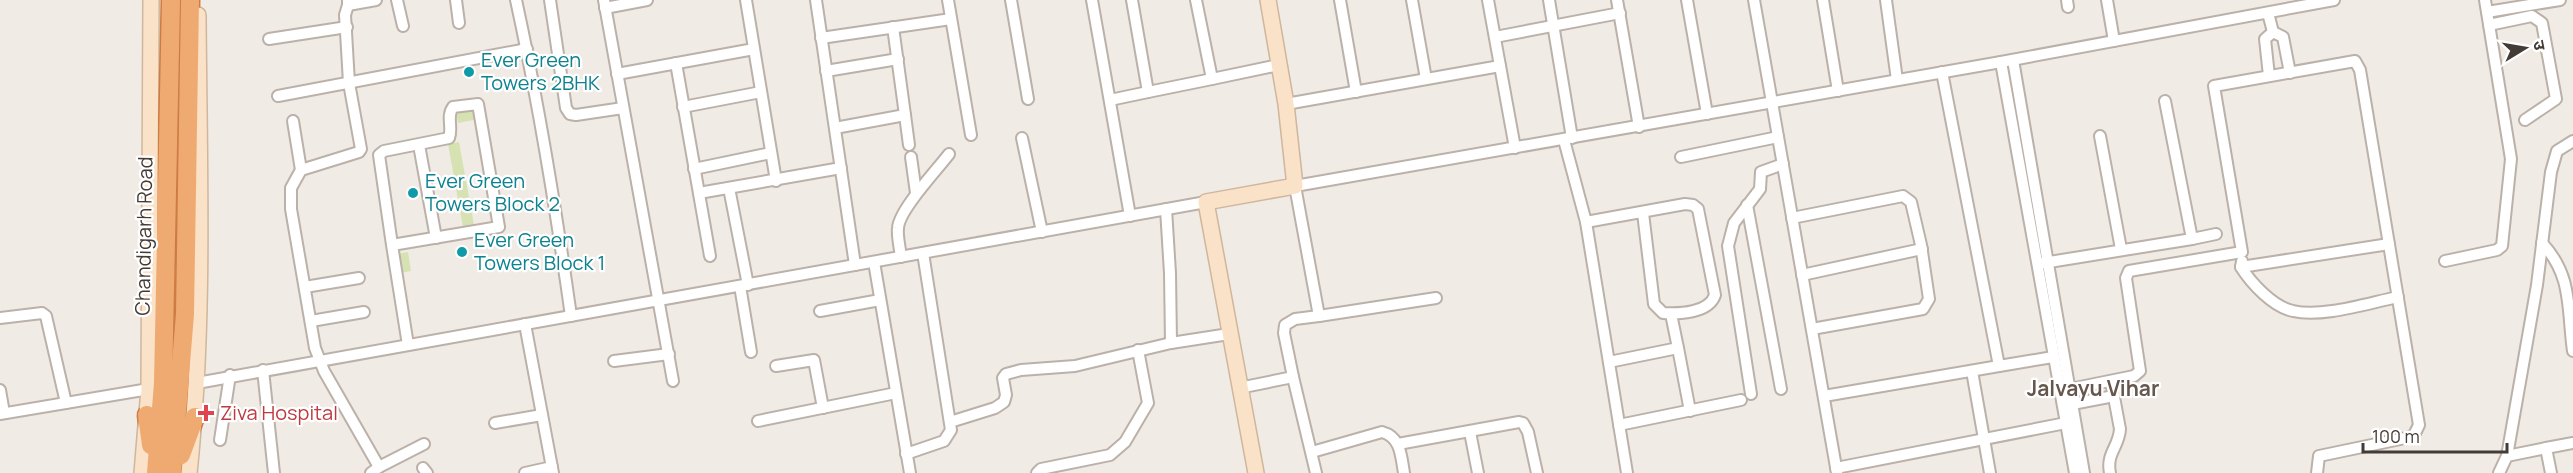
<svg xmlns="http://www.w3.org/2000/svg" width="2573" height="473" viewBox="0 0 2573 473" font-family="Manrope,'Noto Sans Devanagari',sans-serif">
	<style>
		.green { fill: #d7e2b2 }
		.lines { fill: none; stroke-linecap: round; stroke-linejoin: round }
		.street-casing { stroke: #bbb1a9; stroke-width: 14 }
		.secondary-casing { stroke: #cfb69c; stroke-width: 18 }
		.highway-casing { stroke: #cd7c43; stroke-width: 21 }
		.street { stroke: #fff; stroke-width: 10 }
		.secondary { stroke: #f9e2c8; stroke-width: 15 }
		.highway { stroke: #efaa72; stroke-width: 18 }
		.culture-dot { fill: #0f9aa8; stroke: #fff; stroke-width: 2 }
		.health-dot { fill: #e0444e; stroke: #fff; stroke-width: 2 }
		.labels { text-anchor: middle; stroke-width: 4.5; stroke-linejoin: round; paint-order: stroke }
		.culture-label { font-size: 20px; fill: #0d838f; stroke: #fff; text-anchor: start }
		.street-label { font-size: 20px; fill: #433b36; stroke: #fff }
		.health-label { font-size: 20px; fill: #be3a42; stroke: #fff; text-anchor: start }
		.neighbourhood-label { font-size: 21px; font-weight: bold; fill: #65574e; stroke: #fff }
	</style>
	<rect width="100%" height="100%" fill="#f1ebe6"/>
	<g class="green">
		<polygon points="477,108 479,119 458,123 456,113"/>
		<polygon points="459,142 474,225 463,227 448,144"/>
		<polygon points="408,252 411,271 400,273 397,254"/>
	</g>
	<g class="lines">
		<g class="street-casing">
			<g id="street">
				<polyline points="348,0 348,5 376,0"/>
				<polyline points="397,0 403,26"/>
				<polyline points="456,0 459,23"/>
				<path d="M516,0C539,105 556,210 571,316"/>
				<polyline points="550,0 566,108 570,114 576,115 623,108"/>
				<polyline points="604,0 673,381"/>
				<polyline points="746,0 776,181"/>
				<polyline points="816,0 855,265"/>
				<polyline points="948,0 971,135"/>
				<polyline points="1011,0 1028,99"/>
				<polyline points="1092,0 1130,216"/>
				<polyline points="1132,0 1148,92 1212,79 1196,0"/>
				<polyline points="1340,0 1356,92"/>
				<polyline points="1412,0 1426,79"/>
				<polyline points="1488,0 1515,148"/>
				<polyline points="1549,0 1572,138"/>
				<polyline points="1617,0 1639,127"/>
				<polyline points="1687,0 1707,114"/>
				<polyline points="1754,0 1837,473"/>
				<polyline points="1823,0 1838,91"/>
				<polyline points="1886,0 1897,80"/>
				<polyline points="2067,0 2068,7"/>
				<polyline points="2107,0 2114,41"/>
				<polyline points="348,5 345,15 349,83 361,149 359,152 301,170 291,188 291,209 315,348 324,371 379,467 371,473"/>
				<polyline points="605,8 647,0"/>
				<polyline points="2487,12 2560,0"/>
				<polyline points="2268,13 2273,32 2283,37 2290,73"/>
				<polyline points="2489,25 2532,16 2542,23 2556,99 2525,120"/>
				<polyline points="1495,37 1620,13"/>
				<polyline points="821,38 951,19"/>
				<polyline points="269,39 347,27"/>
				<polyline points="2013,60 2084,473"/>
				<polyline points="2001,62 2075,473"/>
				<polyline points="676,63 710,256"/>
				<polyline points="826,71 898,59"/>
				<polyline points="1942,72 1999,366 2053,357"/>
				<polyline points="617,74 754,49"/>
				<polyline points="2269,76 2265,39 2273,32"/>
				<polyline points="1212,79 1279,65"/>
				<polyline points="278,96 527,49"/>
				<polyline points="1110,100 1148,92"/>
				<polyline points="1286,104 1500,66"/>
				<polyline points="683,107 761,92"/>
				<polyline points="905,115 909,145"/>
				<polyline points="293,121 301,170"/>
				<polyline points="835,128 905,115 893,27"/>
				<polyline points="2100,136 2121,249"/>
				<polyline points="1022,138 1042,232"/>
				<polyline points="1564,140 1586,222 1627,473"/>
				<polyline points="419,145 436,238"/>
				<polyline points="911,157 916,193"/>
				<polyline points="1681,157 1778,137"/>
				<polyline points="694,169 771,153"/>
				<polyline points="729,188 748,285"/>
				<polyline points="699,193 841,168"/>
				<polyline points="1747,205 1781,389"/>
				<polyline points="1166,209 1170,273 1171,343"/>
				<polyline points="1792,218 1903,196 1911,202 1921,245 1929,299 1923,309 1812,329"/>
				<path d="M1586,222L1685,204L1693,205L1698,209L1715,295C1709,313 1680,314 1663,313L1654,304L1643,213"/>
				<polyline points="2192,239 2216,234"/>
				<path d="M2542,243C2573,276 2567,309 2573,351"/>
				<path d="M392,245L379,155L384,151L449,138C453,128 446,116 453,107L478,104L499,227L392,245L408,345"/>
				<path d="M901,257C900,248 897,237 898,228C899,210 937,170 949,154"/>
				<polyline points="2242,261 2241,267 2389,244"/>
				<polyline points="2445,261 2497,250 2502,246 2511,159 2485,0"/>
				<polyline points="874,262 910,473"/>
				<polyline points="2043,263 2192,239 2165,101"/>
				<path d="M2241,267C2251,283 2273,307 2293,311C2322,318 2368,303 2398,297"/>
				<polyline points="1802,275 1922,249"/>
				<polyline points="740,286 751,352"/>
				<polyline points="305,287 359,278"/>
				<polyline points="820,311 880,300"/>
				<polyline points="1319,316 1436,298"/>
				<polyline points="0,318 42,313 46,316 66,403"/>
				<polyline points="311,321 364,312"/>
				<polyline points="525,324 553,473"/>
				<polyline points="1678,348 1690,411"/>
				<polyline points="614,361 669,354"/>
				<polyline points="1609,362 1678,348 1671,314"/>
				<polyline points="776,366 814,360 823,408"/>
				<polyline points="263,370 274,473"/>
				<polyline points="1972,371 1990,473"/>
				<polyline points="1293,377 1316,473"/>
				<polyline points="197,383 1206,202"/>
				<polyline points="1239,388 1293,377 1284,333 1285,325 1295,319 1319,316 1295,186 2001,62 2334,0"/>
				<polyline points="0,390 4,413"/>
				<polyline points="2060,391 2134,376 2140,371 2126,278 2129,271 2242,252 2214,86 2355,61 2360,70 2419,425 2414,435 2410,437 2319,456 2317,473"/>
				<polyline points="1751,394 1728,246 1734,223 1760,189 1761,172 1783,164"/>
				<polyline points="1824,396 1999,366"/>
				<polyline points="2067,405 2114,396"/>
				<polyline points="0,414 149,389"/>
				<polyline points="758,421 896,393"/>
				<polyline points="950,422 995,408 1004,402 1006,395 1003,378 1006,374 1021,370 1075,366 1171,343 1229,334"/>
				<polyline points="495,423 542,415"/>
				<polyline points="1619,425 1741,400"/>
				<polyline points="1470,432 1478,473"/>
				<polyline points="220,440 230,375"/>
				<polyline points="1398,444 1519,422 1523,423 1528,432 1537,473"/>
				<path d="M1312,452L1382,432C1401,437 1401,456 1404,473"/>
				<polyline points="906,454 944,441 951,430 923,253"/>
				<polyline points="2507,456 2537,285 2551,172 2557,151 2573,141"/>
				<polyline points="379,467 424,444"/>
				<polyline points="423,468 427,473"/>
				<polyline points="1836,468 2066,423"/>
				<polyline points="525,473 552,467"/>
				<polyline points="1037,473 1041,469 1110,455 1125,442 1148,403 1138,350"/>
				<path d="M2110,473C2106,453 2119,447 2120,429L2111,381"/>
				<polyline points="2499,473 2507,456 2546,448"/>
				<polyline points="2551,473 2546,448 2573,443"/>
			</g>
		</g>
		<g class="secondary-casing">
			<g id="secondary">
				<polyline points="142,473 149,389 151,0"/>
				<path d="M189,473C205,321 199,168 198,15"/>
				<polyline points="1256,473 1206,202 1295,186 1286,104 1268,0"/>
			</g>
		</g>
		<g class="highway-casing">
			<g id="highway">
				<polyline points="147,415 151,445"/>
				<polyline points="181,455 195,417"/>
				<polyline points="156,473 163,383 171,0"/>
				<polyline points="172,473 185,314 190,0"/>
			</g>
		</g>
		<use href="#street" class="street"/>
		<use href="#secondary" class="secondary"/>
		<use href="#highway" class="highway"/>
	</g>
	<g class="culture-dot">
		<circle cx="469" cy="72" r="6"/>
		<circle cx="413" cy="193" r="6"/>
		<circle cx="462" cy="252" r="6"/>
	</g>
	<path class="health-dot" d="M203 404h6v6h6v6h-6v6h-6v-6h-6v-6h6z"/>
	<g class="labels">
		<g class="culture-label">
			<text x="481" y="67">Ever Green<tspan x="481" dy="23">Towers 2BHK</tspan></text>
			<text x="425" y="188">Ever Green<tspan x="425" dy="23">Towers Block 2</tspan></text>
			<text x="474" y="247">Ever Green<tspan x="474" dy="23">Towers Block 1</tspan></text>
		</g>
		<g class="street-label">
			<text transform="translate(144 236) rotate(-89)" y="7">Chandigarh Road</text>
		</g>
		<g class="health-label">
			<text x="220" y="420">Ziva Hospital</text>
		</g>
		<g class="neighbourhood-label">
			<text x="2093" y="396">Jalvayu Vihar</text>
		</g>
	</g>
	<g transform="translate(2525 48) rotate(79)" stroke="#ffffff" stroke-width="4.5" paint-order="stroke">
	<path d="M0-4.5L10 22L0 15L-10 22Z" fill="#433b36"/>
	<text y="-9" font-size="16" font-weight="bold" text-anchor="middle" fill="#433b36">उ</text>
	</g>
	<path d="M2363 443v9h144v-9" fill="none" stroke="#433b36" stroke-width="3"/>
	<text x="2372" y="443" font-size="18" fill="#433b36" stroke="#ffffff" stroke-width="4.5" paint-order="stroke">100 m</text>
</svg>
